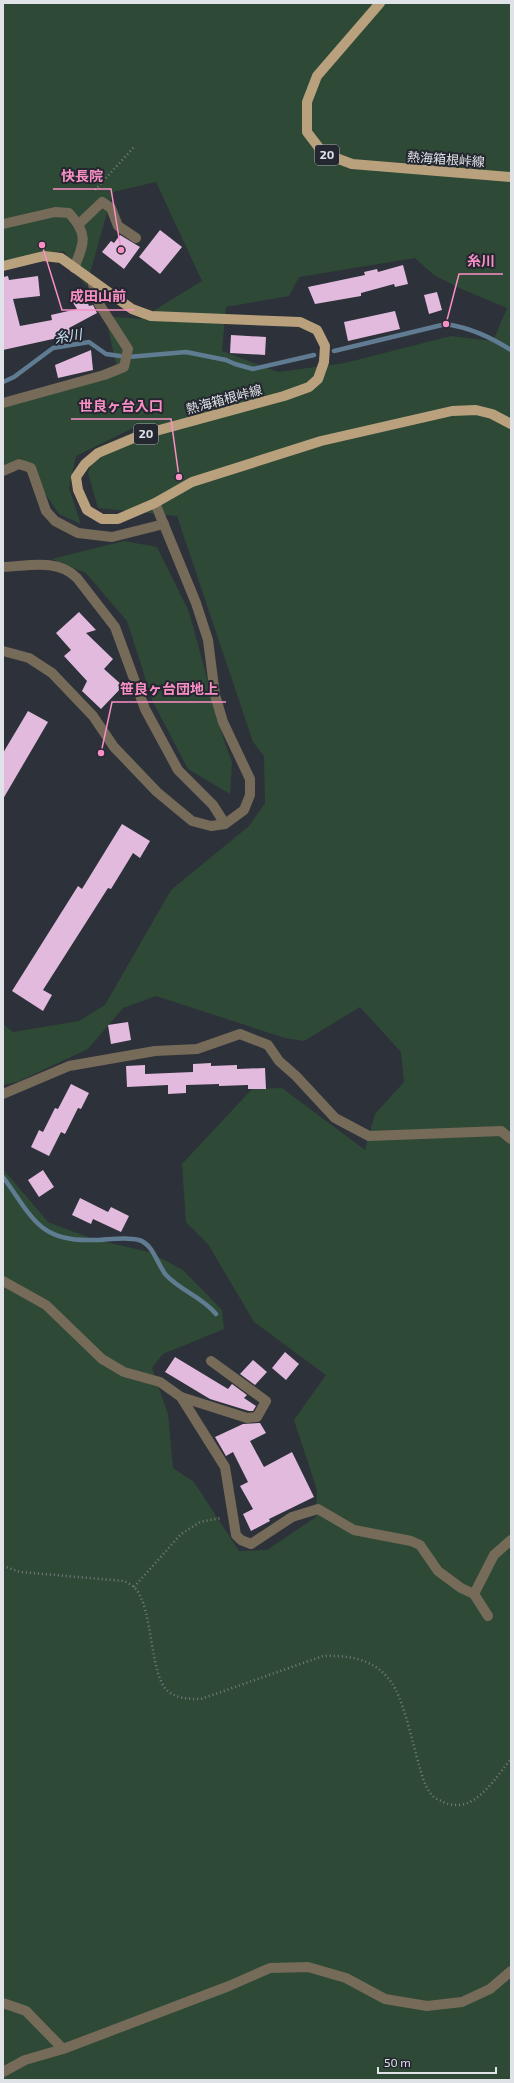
<svg xmlns="http://www.w3.org/2000/svg" width="514" height="2083" viewBox="0 0 514 2083" font-family="'Exo 2','Noto Sans JP',sans-serif">
	<style>
		.green { fill: #2e4a36; fill-rule: evenodd }
		.lines { fill: none; stroke-linecap: round; stroke-linejoin: round }
		.stream { stroke: #607c93; stroke-width: 4.5 }
		.building { fill: #e1bade }
		.path { stroke: #777b81; stroke-width: 2.5; stroke-dasharray: 1 3; stroke-linecap: butt }
		.minor { stroke: #766a59; stroke-width: 10 }
		.major { stroke: #baa17e; stroke-width: 10 }
		.labels { text-anchor: middle; stroke-width: 4; stroke-linejoin: round; paint-order: stroke }
		.shield { fill: #24272f; stroke: #a7aab0; stroke-width: 1 }
		.shield-label { font-size: 12px; font-weight: bold; fill: #dfe2e7 }
		.street-label { font-size: 13px; fill: #dfe2e7; stroke: #24272f }
		.water-label { font-size: 14px; font-style: italic; fill: #c9e2f6; stroke: #24272f }
		.leader { fill: none; stroke: #fa8fc6; stroke-width: 1.5 }
		.callout-dot { fill: #fa8fc6; stroke: #24272f; stroke-width: 1.5 }
		.callout-label { font-size: 14px; text-anchor: middle; font-weight: bold; fill: #fa8fc6; stroke: #24272f; stroke-width: 4; stroke-linejoin: round; paint-order: stroke }
	</style>
	<rect width="100%" height="100%" fill="#2d3139"/>
	<g class="green">
		<path d="M3,3H511V2080H3V1169L48,1222L93,1239L149,1252L183,1270L222,1310L224,1329L163,1354L152,1368L168,1414L173,1468L194,1482L239,1551L267,1550L316,1517L317,1490L294,1420L326,1375L254,1322L208,1244L186,1222L182,1164L252,1089L282,1088L365,1150L375,1114L404,1082L401,1052L360,1007L304,1041L285,1038L156,996L123,1008L88,1049L17,1082L3,1085V1024L13,1032L79,1021L105,1005L171,890L249,826L265,803L264,756L253,742L177,516L98,508L88,473L98,447L136,431L135,427L76,456L69,488L81,524L59,514L21,458L3,467V405L118,371L105,316L140,319L202,281L156,182L113,192L86,287L64,251L3,263ZM415,258L434,275L459,288L507,308L493,341L451,336L345,363L278,372L222,351L226,307L289,296L299,277Z"/>
		<polygon points="124,541 157,547 189,612 223,737 232,763 230,794 188,769 153,702 127,621 86,573 52,559"/>
	</g>
	<g class="lines">
		<g class="stream">
			<path d="M334,351L446,324C471,328 490,337 511,350"/>
			<polyline points="128,357 186,352 226,360 235,364 253,369 314,355"/>
			<polyline points="3,382 14,377 53,348 89,342 106,354 120,356"/>
			<path d="M3,1177C32,1216 38,1242 93,1240C107,1240 126,1236 139,1240C153,1244 157,1264 166,1275C181,1291 202,1297 216,1314"/>
		</g>
	</g>
	<g class="building">
		<polygon points="160,230 182,247 160,274 139,257"/>
		<polygon points="120,235 140,247 124,269 102,252 111,241 114,243"/>
		<polygon points="403,265 408,284 395,287 394,284 361,293 361,296 315,304 308,287 365,275 364,272 377,269 378,272"/>
		<polygon points="8,276 9,280 38,276 40,296 13,299 20,326 52,320 51,315 77,309 72,301 84,295 89,306 93,305 97,313 69,328 71,335 3,350 3,277"/>
		<polygon points="437,292 442,310 429,314 424,295"/>
		<polygon points="395,311 400,329 348,341 344,322"/>
		<polygon points="231,335 266,337 265,355 230,353"/>
		<polygon points="91,350 93,370 58,378 55,365"/>
		<polygon points="79,612 96,630 86,633 113,659 104,669 123,686 101,709 82,691 87,681 64,656 71,650 56,633"/>
		<polygon points="28,711 48,722 3,799 3,753"/>
		<polygon points="122,824 150,841 140,858 133,853 111,889 108,888 43,990 52,995 43,1011 12,991 78,886 82,889"/>
		<polygon points="128,1022 131,1040 111,1044 108,1025"/>
		<polygon points="211,1063 211,1066 237,1065 237,1069 265,1068 266,1089 248,1089 248,1085 219,1086 219,1084 186,1085 186,1093 168,1094 168,1085 127,1087 126,1066 145,1065 145,1074 193,1072 193,1064"/>
		<polygon points="71,1084 89,1093 81,1109 78,1108 65,1134 61,1132 49,1156 31,1147 39,1130 43,1132 55,1108 58,1109"/>
		<polygon points="43,1170 54,1187 39,1197 28,1180"/>
		<polygon points="80,1198 108,1212 111,1207 129,1216 121,1232 93,1219 91,1224 72,1215"/>
		<polygon points="285,1352 299,1364 286,1380 272,1368"/>
		<polygon points="175,1357 228,1389 232,1384 247,1395 244,1398 256,1406 253,1411 249,1411 210,1399 165,1372"/>
		<polygon points="253,1360 267,1372 255,1385 240,1374"/>
		<polygon points="260,1423 266,1433 250,1441 264,1467 292,1452 314,1497 269,1519 270,1521 251,1531 243,1514 253,1509 240,1486 248,1482 233,1452 226,1456 215,1437 243,1424"/>
	</g>
	<g class="lines">
		<g class="path">
			<polyline points="95,190 135,146"/>
			<path d="M3,1566L20,1572L124,1581C128,1583 132,1585 135,1588C154,1609 149,1678 169,1692C179,1699 190,1699 201,1699L323,1656C349,1655 375,1659 391,1682C403,1697 413,1745 419,1765C422,1776 425,1788 433,1796C435,1799 440,1800 443,1802C474,1816 494,1779 511,1759"/>
			<polyline points="134,1587 181,1534 200,1522 221,1518"/>
		</g>
		<g class="minor">
			<path d="M3,224L55,212L69,213C89,235 84,243 74,268"/>
			<polyline points="79,224 102,202 111,208 118,226 136,238"/>
			<polyline points="3,403 104,375 124,367 128,349 99,304 92,281"/>
			<polyline points="3,471 19,464 31,468 46,511 55,521 78,533 112,537 164,524"/>
			<path d="M3,567C28,566 58,558 77,578L115,627L145,709L178,770L213,805L225,824"/>
			<polyline points="3,651 29,658 52,673 93,716 114,747 157,792 192,821 211,826 225,824 244,810 250,795 250,779 223,722 215,695 208,640 196,603 155,503"/>
			<polyline points="3,1094 69,1066 155,1051 197,1049 240,1034 268,1045 279,1061 296,1076 335,1118 369,1136 501,1131 511,1139"/>
			<polyline points="3,1281 46,1305 102,1359 124,1372 160,1382 181,1397 225,1467 236,1535 241,1540 251,1544 292,1517 318,1509 354,1530 411,1541 420,1545 438,1571 461,1588 474,1594"/>
			<polyline points="181,1397 247,1418 257,1417 266,1401 211,1361"/>
			<polyline points="488,1616 474,1594 494,1555 511,1540"/>
			<polyline points="3,2003 26,2011 63,2049"/>
			<polyline points="3,2072 25,2060 63,2049 229,1986 270,1968 308,1967 346,1978 385,1999 427,2006 462,2002 490,1989 511,1971"/>
		</g>
		<g class="major">
			<polyline points="380,3 317,76 307,102 307,132 323,153 352,164 511,177"/>
			<polyline points="3,266 44,256 61,258 132,309 151,316 300,322 317,330 325,346 324,362 318,379 309,387 284,396 141,435 98,453 85,464 76,477 78,490 87,510 102,519 118,519 155,503 192,482 321,441 452,411 476,410 492,414 511,424"/>
		</g>
	</g>
	<g class="labels">
		<g class="shield">
			<rect x="315" y="145" width="24" height="20" rx="3"/>
			<rect x="134" y="424" width="24" height="20" rx="3"/>
		</g>
		<g class="shield-label">
			<text x="327" y="159">20</text>
			<text x="146" y="438">20</text>
		</g>
		<g class="street-label">
			<text transform="translate(446 159) rotate(4)" y="5">熱海箱根峠線</text>
			<text transform="translate(224 399) rotate(-15)" y="5">熱海箱根峠線</text>
		</g>
		<g class="water-label">
			<text transform="translate(68 336) rotate(-9)" y="5">糸川</text>
		</g>
	</g>
	<path class="leader" d="M121 250L111 189H53M446 324L459 274H503M42 245L62 310H134M179 477L171 419H71M101 753L112 702H226"/>
	<g class="callout-dot">
		<circle cx="121" cy="250" r="4"/>
		<circle cx="446" cy="324" r="4"/>
		<circle cx="42" cy="245" r="4"/>
		<circle cx="179" cy="477" r="4"/>
		<circle cx="101" cy="753" r="4"/>
	</g>
	<g class="callout-label">
		<text x="82" y="181">快長院</text>
		<text x="481" y="266">糸川</text>
		<text x="98" y="301">成田山前</text>
		<text x="121" y="411">世良ヶ台入口</text>
		<text x="169" y="694">笹良ヶ台団地上</text>
	</g>
	<rect width="514" height="2083" fill="none" stroke="#dfe2e7" stroke-width="8"/>
	<path d="M378 2067v6h118v-6" fill="none" stroke="#dfe2e7" stroke-width="2"/>
	<text x="384" y="2067" font-size="12" fill="#dfe2e7" stroke="#24272f" stroke-width="3" paint-order="stroke">50 m</text>
</svg>
